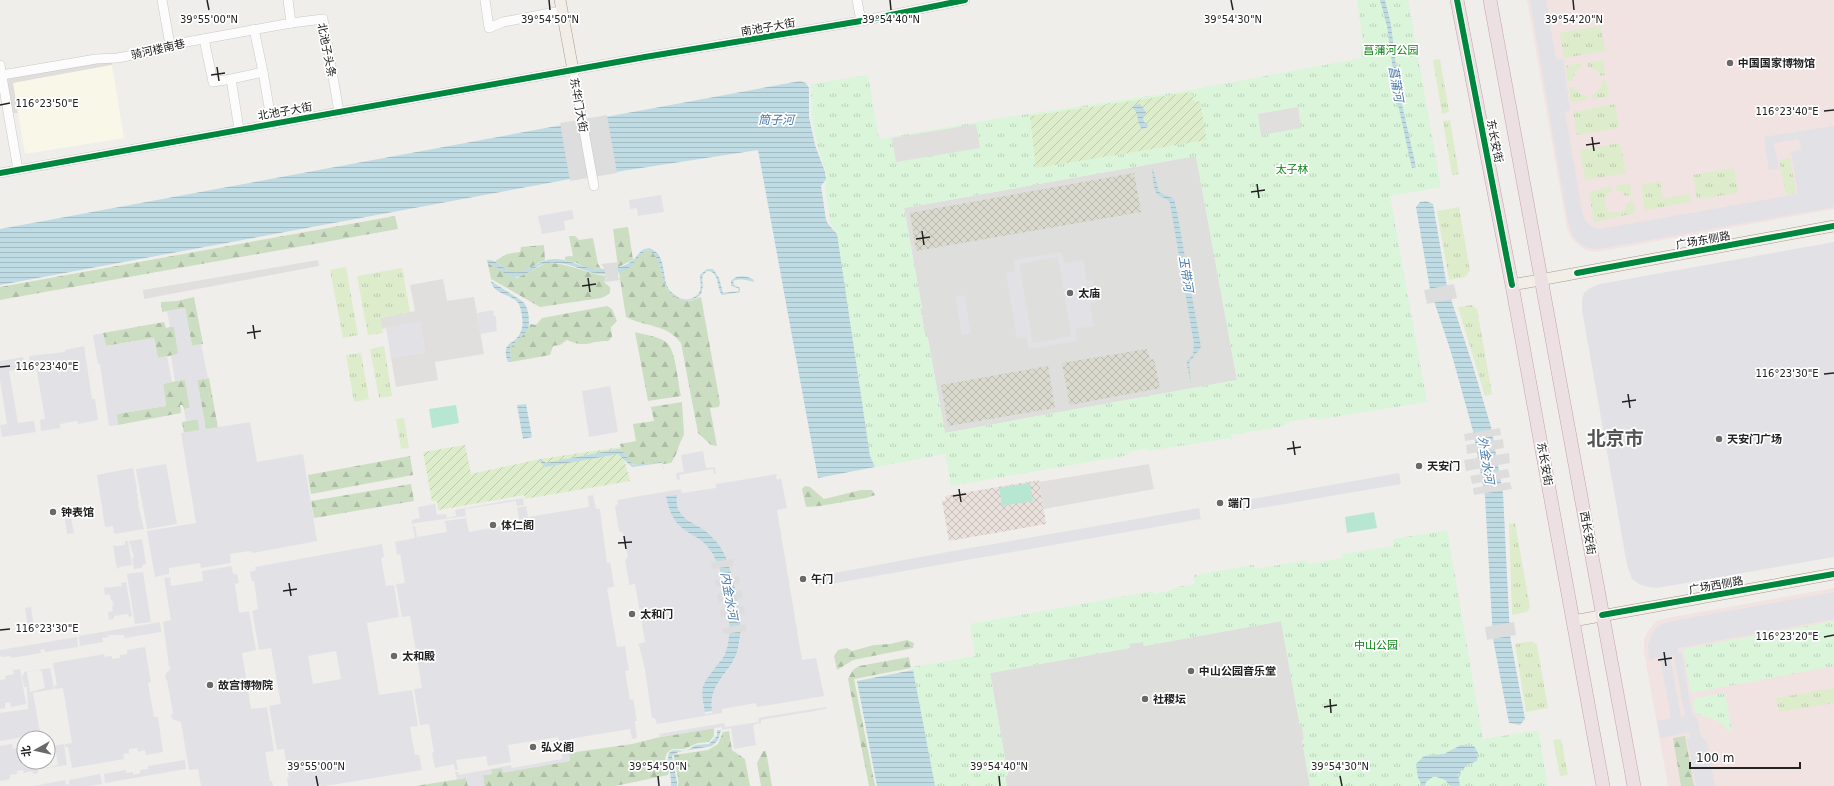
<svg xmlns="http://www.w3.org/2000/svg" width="1834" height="786" viewBox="0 0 1834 786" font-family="'DejaVu Sans','Noto Sans SC',sans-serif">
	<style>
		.residential { fill: #dfdedc }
		.commercial { fill: #f1e3e1 }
		.education { fill: #f8f7e8 }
		.religious { fill: #dededc }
		.military { fill: url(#military-cross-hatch) }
		.construction { fill: url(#construction-cross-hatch) }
		.grass { fill: url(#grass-tufts) }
		.forest { fill: url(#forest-firs) }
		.park { fill: url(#park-tufts); fill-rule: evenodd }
		.garden { fill: url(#garden-furrows) }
		.pitch { fill: #b7e6d2 }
		.parking { fill: #e0dfde }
		.plaza { fill: #e2e1e5; fill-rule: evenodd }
		.water { fill: url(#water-rules) }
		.pier { fill: #dedddd }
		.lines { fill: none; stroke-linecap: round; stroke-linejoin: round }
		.minor-casing { stroke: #c9c8c7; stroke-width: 10 }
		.major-casing { stroke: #a79c86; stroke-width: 12 }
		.highway-casing { stroke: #c5a2ac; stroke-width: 14 }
		.minor { stroke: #fdfcfc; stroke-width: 9 }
		.major { stroke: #f3ede7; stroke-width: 11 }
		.highway { stroke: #ece0e2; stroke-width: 13 }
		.cycleway-casing { stroke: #fff; stroke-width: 8 }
		.cycleway { stroke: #00873e; stroke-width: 6 }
		.ticks { fill: none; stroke: #222; stroke-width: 1.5 }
		.poi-dot { fill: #6a6968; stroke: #fff; stroke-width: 1.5 }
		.labels { text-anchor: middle; stroke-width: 3.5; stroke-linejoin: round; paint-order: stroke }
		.street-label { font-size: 11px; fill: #222; stroke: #fff }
		.park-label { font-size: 11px; fill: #0c8416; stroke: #fff }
		.poi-label { font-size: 11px; font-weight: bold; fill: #222; stroke: #fff; text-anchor: start }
		.water-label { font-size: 12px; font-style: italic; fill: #4a7aab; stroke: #fff }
		.town-label { font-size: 19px; font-weight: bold; fill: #555; stroke: #fff }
		.ticks-label { font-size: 10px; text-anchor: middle; fill: #222; stroke: #fff; stroke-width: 3.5; stroke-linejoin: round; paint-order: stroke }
	</style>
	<defs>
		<pattern id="military-cross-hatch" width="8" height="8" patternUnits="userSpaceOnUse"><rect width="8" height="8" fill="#eae0db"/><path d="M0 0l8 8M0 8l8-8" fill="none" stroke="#c8c0bc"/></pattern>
		<pattern id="construction-cross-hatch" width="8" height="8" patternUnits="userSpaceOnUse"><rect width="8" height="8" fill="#d9d9cd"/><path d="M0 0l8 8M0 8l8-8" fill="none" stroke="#babab0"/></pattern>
		<pattern id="grass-tufts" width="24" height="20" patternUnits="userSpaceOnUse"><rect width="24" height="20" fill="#ddeccb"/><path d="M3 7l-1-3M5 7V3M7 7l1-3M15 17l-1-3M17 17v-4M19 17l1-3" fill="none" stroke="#bdcaae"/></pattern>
		<pattern id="forest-firs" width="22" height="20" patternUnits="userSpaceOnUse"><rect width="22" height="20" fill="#cbdec1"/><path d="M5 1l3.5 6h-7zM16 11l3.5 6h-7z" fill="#aebea6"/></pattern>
		<pattern id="park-tufts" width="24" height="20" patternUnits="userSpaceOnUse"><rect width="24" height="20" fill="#daf5da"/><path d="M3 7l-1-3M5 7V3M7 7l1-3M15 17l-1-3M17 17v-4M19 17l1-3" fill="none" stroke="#bbd2bb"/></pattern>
		<pattern id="garden-furrows" width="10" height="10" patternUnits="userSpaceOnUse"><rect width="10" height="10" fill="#ddeccb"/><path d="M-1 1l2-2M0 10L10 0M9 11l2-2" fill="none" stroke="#bdcaae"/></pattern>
		<pattern id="water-rules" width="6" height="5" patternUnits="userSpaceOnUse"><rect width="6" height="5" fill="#bfdbe3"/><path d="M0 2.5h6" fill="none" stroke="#a4bcc2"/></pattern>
	</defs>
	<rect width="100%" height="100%" fill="#f0eeeb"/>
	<polygon class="residential" points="97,61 112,62 112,65 14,83 18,113 12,113 6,76"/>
	<g class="commercial">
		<polygon points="1527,0 1834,0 1834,209 1596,252 1585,250 1571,238 1567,228"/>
		<polygon points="1834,588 1834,786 1668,786 1644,652 1644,639 1649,629 1657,621 1667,618"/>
	</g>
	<polygon class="education" points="112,65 124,138 25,154 13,83"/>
	<g class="religious">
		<polygon points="1196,156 1237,380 945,433 927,334 925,334 923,326 925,325 923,324 922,317 924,316 921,316 921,312 920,309 922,308 904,208"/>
		<polygon points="1281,621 1300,726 1302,726 1304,740 1302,740 1310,786 1007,786 1005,776 1008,775 990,673 1129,648 1129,644 1137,643 1143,642 1144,646"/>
	</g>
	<polygon class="military" points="1039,480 1046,524 949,541 942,501 946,500 945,496"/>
	<g class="construction">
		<polygon points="1134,173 1141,212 916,251 910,213"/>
		<polygon points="1147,349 1150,360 1154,359 1160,388 1070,405 1062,363"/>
		<polygon points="1048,366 1055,408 948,426 941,385"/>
	</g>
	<g class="grass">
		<polygon points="1601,26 1605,51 1564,58 1560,33"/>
		<polygon points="1440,59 1449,112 1442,114 1433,60"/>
		<polygon points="1603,60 1605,75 1601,76 1597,70 1587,66 1587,63"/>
		<polygon points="1581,63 1582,67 1576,71 1572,81 1568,81 1566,66"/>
		<polygon points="1606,81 1609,96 1593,99 1592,95 1600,89 1602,82"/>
		<polygon points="1569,87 1573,87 1580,94 1587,96 1587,100 1571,102"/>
		<polygon points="1615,104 1619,128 1577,135 1573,112"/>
		<polygon points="1450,120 1459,174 1452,175 1443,121"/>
		<polygon points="1620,143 1626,173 1585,180 1580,150"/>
		<polygon points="1790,158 1796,193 1786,195 1779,160"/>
		<polygon points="1734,168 1738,193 1697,199 1693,175"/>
		<polygon points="1660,181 1663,199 1689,194 1690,202 1645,210 1641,185"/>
		<polygon points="1630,183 1631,195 1625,196 1621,191 1617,191 1616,186"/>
		<path d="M1612,187V192L1607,194C1604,202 1605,208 1610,213L1625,211L1627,203L1633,201L1635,213L1594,222L1589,192Z"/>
		<polygon points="1459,207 1470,271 1465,277 1449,280 1437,211"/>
		<polygon points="346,267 358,335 343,338 330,270"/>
		<polygon points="402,268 410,312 380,318 383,333 368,335 357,276"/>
		<polygon points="1472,305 1477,309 1492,394 1485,396 1458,307"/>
		<polygon points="384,346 392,396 379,398 370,349"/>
		<polygon points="361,353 369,399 354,402 346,355"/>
		<polygon points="404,418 409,448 401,449 396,419"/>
		<polygon points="1515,523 1530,607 1527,612 1512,615 1509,524"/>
		<polygon points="1532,641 1537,645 1548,708 1526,712 1515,644"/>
		<polygon points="1834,688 1834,703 1779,712 1776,698"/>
		<polygon points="1561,739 1568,775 1560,776 1553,740"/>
	</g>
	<g class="forest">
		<polygon points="395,216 398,229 0,300 0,287"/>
		<polygon points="628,227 633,260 618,267 613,229"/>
		<polygon points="569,236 575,236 579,240 593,238 598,264 602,270 588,269 577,263 565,260 565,257 573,256"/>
		<path d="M544,245L545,260C534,264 521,277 509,271C504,268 500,264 495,261L507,254L520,252L521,247Z"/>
		<path d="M647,250L655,254L658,261L666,288L681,300L690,301L701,297L720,403L719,407L710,408L717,446L711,445L698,433L681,343C667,324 645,327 626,317L619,272C634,267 635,256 647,250Z"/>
		<path d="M546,263C568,262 584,273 606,276L604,282L610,287C611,294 607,296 601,298L540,307L491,279L488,264L494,265L517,278Z"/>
		<polygon points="194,297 203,344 192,346 185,308 162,312 161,302 177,301"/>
		<path d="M607,306L612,309L617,321L611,327L612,337L608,341C590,340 587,349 567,340L560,345L553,346L550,355L511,362L510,348L528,330L530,324L536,325L542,318Z"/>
		<polygon points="164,322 166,328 174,326 179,354 158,358 154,338 106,346 103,333"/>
		<path d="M635,332C644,335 661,336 668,344C676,353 678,383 681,396L648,401Z"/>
		<polygon points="209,378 218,428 206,430 197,380"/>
		<polygon points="185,379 190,408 184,409 183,405 180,405 181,413 118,425 116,414 166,406 163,384"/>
		<path d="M682,402L684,435C678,444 678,454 671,463L663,464L661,462L637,465L630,464L622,451L620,444L636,441L633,424L654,421L651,407Z"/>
		<polygon points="198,419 200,431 184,433 182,422"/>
		<polygon points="410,456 413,475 311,494 308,475"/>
		<polygon points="411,484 414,501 314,518 311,501"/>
		<polygon points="805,486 810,487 824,499 861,490 872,490 875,495 866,498 820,506 806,507 802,489"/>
		<polygon points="907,640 914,643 913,648 853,660 837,670 834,656 838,650 847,648 852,651 874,645 890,644"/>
		<polygon points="909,657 911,668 854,679 875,786 869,786 848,679 853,670 859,666"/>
		<polygon points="714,728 714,736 709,742 698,743 684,749 672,749 667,753 665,758 669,771 668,775 615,786 484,786 483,775 492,774 491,769 502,768 503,772 570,761 569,753 632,744 660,737"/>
		<path d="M729,731L732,750L745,759L750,786H678C680,777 674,766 674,755L708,750L718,744L723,732Z"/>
		<polygon points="1685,736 1694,786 1681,786 1673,738"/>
		<polygon points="763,751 766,751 772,786 761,786 757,763"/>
		<polygon points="466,778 468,786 416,786"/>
	</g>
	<g class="park">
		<path d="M1357,0H1408L1441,187L1390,196L1427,402L1316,420L1315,417L1285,423V426L1231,435L1232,440L1230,441V438L1148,451L1147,448L1129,452V455L951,486L945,454L875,467L870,456L836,231L830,223L825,186L827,174L818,148L812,118L811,84L868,75L879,139L1000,118L1184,91L1362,58L1360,44L1363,43ZM1196,156L1237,380L945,433L927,334H925L923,326L925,325L923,324L922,317H924L921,315L920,309L922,308L904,208Z"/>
		<polygon points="1447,530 1483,739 1538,730 1548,786 1310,786 1302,740 1304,739 1302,726 1300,726 1281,621 1144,646 1143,642 1129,644 1130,648 990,673 1008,775 1005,776 1007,786 935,786 912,667 975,656 970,624 1153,591 1154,594 1172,590 1172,588 1195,584 1194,575 1252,565 1254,565 1255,569 1307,560 1308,564 1343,558 1342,554 1394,546 1393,539"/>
		<polygon points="1834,621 1834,666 1691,693 1683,649"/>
		<polygon points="1725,693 1732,734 1720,722 1696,713 1693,705 1695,698"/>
	</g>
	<g class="garden">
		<polygon points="1192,92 1194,102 1200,101 1207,140 1036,168 1030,116"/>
		<polygon points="465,445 471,474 540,459 621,447 630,481 525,499 524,495 438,510 437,501 432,501 423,452"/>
	</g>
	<g class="pitch">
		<polygon points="456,405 459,423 432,428 429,409"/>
		<polygon points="1030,483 1033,501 1002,506 999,488"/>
		<polygon points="1374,512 1377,528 1347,533 1345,517"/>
	</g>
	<g class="parking">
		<polygon points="1298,107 1301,128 1261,135 1258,114"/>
		<polygon points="976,124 980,148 896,162 892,138"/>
		<polygon points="318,260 319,266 144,299 143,290"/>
		<polygon points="443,279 447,301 474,297 484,354 435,362 438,380 396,387 391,358 425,352 420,322 382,329 380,318 415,311 410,285"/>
		<polygon points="1149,464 1154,489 1044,509 1039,482"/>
	</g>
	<g class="plaza">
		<polygon points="1530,0 1546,0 1556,60 1563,59 1570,110 1565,112 1583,216 1585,221 1591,226 1600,229 1798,194 1791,152 1801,150 1799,139 1774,143 1779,169 1769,170 1764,137 1834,126 1834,207 1598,249 1588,248 1579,243 1572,235 1567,217"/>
		<polygon points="661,195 664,212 638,216 637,208 630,209 629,200"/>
		<polygon points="572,210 574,219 564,221 565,230 542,234 538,216"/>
		<polygon points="1834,242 1834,557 1657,588 1648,587 1639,584 1632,579 1627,565 1582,310 1582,300 1584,293 1590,288 1600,284"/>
		<path d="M1062,252L1064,263L1083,260L1087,281L1093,280L1094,285L1080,287L1081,291L1095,289L1096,293L1082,296L1083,300L1095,298L1096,302L1090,303L1094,326L1075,329L1077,341L1028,349L1027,337L1017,339L1006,273L1015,271L1013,260ZM1058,257L1071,336L1033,343L1019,264Z"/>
		<polygon points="964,295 971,333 962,335 955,297"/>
		<polygon points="185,308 192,346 201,344 208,378 197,380 206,429 250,422 257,462 303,454 317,541 253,553 250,551 230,554 231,563 201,568 200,563 169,568 169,574 155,577 147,531 196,523 181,433 199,430 198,419 186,421 184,409 190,408 185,380 175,381 171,356 178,354 174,327 170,327 167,311"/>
		<polygon points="493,310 494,316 496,316 496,323 497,323 496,325 497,331 480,334 477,313"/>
		<polygon points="420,321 425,352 391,358 386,328"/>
		<polygon points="103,333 106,346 154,338 158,358 167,356 172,382 163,384 166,406 117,414 118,425 109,426 100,364 98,364 93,335"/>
		<polygon points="84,346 92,399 95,399 98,420 78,424 77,421 60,424 60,428 41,431 40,420 45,419 36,366 30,367 29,356 65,352 65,350"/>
		<polygon points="23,357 25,368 9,371 18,423 34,421 36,432 2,437 0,425 7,424 0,380 0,361"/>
		<polygon points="610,386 618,432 589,437 582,391"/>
		<polygon points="703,451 706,468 715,467 716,473 714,474 713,469 695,472 679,475 680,479 677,480 676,473 684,472 681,455"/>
		<polygon points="166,464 177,524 147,529 136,469"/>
		<polygon points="133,468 137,489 136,490 138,496 137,497 139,504 138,504 144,529 114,534 113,526 105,527 97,475"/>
		<polygon points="1399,473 1401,484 1243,511 1241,501"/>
		<path d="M777,474L776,477L777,480L781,478L787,508L777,510L802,660L816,658L824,696L757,707L756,703L722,709V713L657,724L655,718H652L645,670L639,645L638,644L645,642L635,584L627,585L629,583L625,560L628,557L623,533L619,531L615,506L618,504L617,500L681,489L682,493L716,488V484ZM676,495V503L680,513L693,524L713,537L723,552L731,575L740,624V643L735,657L727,671L715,685L712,697V713L705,714L707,678L719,663L727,649L729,640V621L717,561L708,546L698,537L685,530L666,496Z"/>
		<polygon points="593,495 596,509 600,509 607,563 610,562 614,586 616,586 607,588 617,647 626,646 625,647 629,670 625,671 630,700 633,699 637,721 635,721 637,738 632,739 630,729 569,739 571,750 561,751 558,737 508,745 511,762 488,766 486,756 456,760 458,770 455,770 454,764 435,768 432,753 434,752 429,724 420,725 414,689 422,688 410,616 402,617 396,584 405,583 400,554 397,555 395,542 415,538 413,526 415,526 417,537 447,532 445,521 466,518 469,532 520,523 517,508 526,506 528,517 589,507 588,496"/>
		<polygon points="523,498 524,505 517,506 516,501 465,509 466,516 415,523 412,525 412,520 420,518 418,507 435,504 437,515 446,514 447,518 456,516 455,510"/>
		<polygon points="1199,508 1201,519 819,586 818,576 953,551"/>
		<polygon points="71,518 74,533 67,534 65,519"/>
		<polygon points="142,539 146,564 142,565 142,568 134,569 132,558 134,557 129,541"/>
		<polygon points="125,541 128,541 132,565 119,567 119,568 117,569 113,545 115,546 125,545"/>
		<path d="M382,544L384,557L381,558L386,586L394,585L399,617L367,623L379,695L412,690L418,726L410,727L415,755H419L422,770L325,786H288L287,778H289L284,749L277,750L269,706L281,704L271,648L259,650L252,611L258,609L254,581H252L250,572L256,570L255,567ZM336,651L341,679L313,684L308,656Z"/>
		<polygon points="232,566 233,574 237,574 239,583 235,584 239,613 249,611 256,650 242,653 251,709 267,707 274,751 265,752 270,781 272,781 273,786 201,786 198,769 189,770 181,722 172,719 171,714 173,714 167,680 166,680 165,675 171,668 169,666 163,622 171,620 164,578 170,577 171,586 203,581 202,571"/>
		<polygon points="143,572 151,622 135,624 127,574"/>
		<polygon points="126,582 132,616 129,617 128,614 114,616 114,619 107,620 109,619 108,612 113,611 112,607 115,605 112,605 114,603 111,601 114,600 111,600 110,594 105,595 104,588 102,588 122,586 121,583"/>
		<path d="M1834,592V619L1678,648V653H1682L1692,714L1697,718L1701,736L1707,742L1715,786H1696L1687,739L1690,738V732L1660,738L1657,721L1671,718L1660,657L1649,660L1648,644L1653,632L1658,626L1667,622ZM1674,655L1685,716L1681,717L1670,656Z"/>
		<polygon points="31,607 34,626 28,627 25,608"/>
		<polygon points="160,622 161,632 125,638 124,635 108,635 109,637 102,638 103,642 80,646 79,636"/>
		<polygon points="77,637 78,647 45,652 44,649 40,650 41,653 11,658 11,656 2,657 0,655 0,650"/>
		<polygon points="145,647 151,682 148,683 154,717 158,717 163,752 146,755 145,750 138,752 137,748 129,749 129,753 123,754 124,759 72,768 68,747 65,747 65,744 72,743 63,688 55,689 54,686 57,685 53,663 104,654 105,657 112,656 112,659 120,658 120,655 127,654 127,650"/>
		<path d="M50,668L54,689L33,693L41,738H34V735L0,741V713L28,709L27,687H24L22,675L24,674V672ZM38,670L42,671L45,688L30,692L27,672Z"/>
		<polygon points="20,669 26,704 11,707 10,702 5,703 5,708 0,709 0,680 6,679 5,676 14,674 13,670"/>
		<polygon points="826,707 826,709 761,720 761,723 753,725 756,745 734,749 731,728 722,730 722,727 660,737 659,734 724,723 725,727 759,722 758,718"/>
		<polygon points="24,742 24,762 36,762 38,773 33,774 32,771 24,773 23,770 17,771 17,774 10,775 10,779 0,781 0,746 12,744 13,749 18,748 17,743"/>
		<polygon points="64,744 67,765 42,769 41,765 38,766 38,762 42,762 43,769 58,765 55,748 48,747"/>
		<polygon points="569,752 570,761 503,773 502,768 491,769 492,774 483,775 484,786 468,786 466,778 457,779 455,772 458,772 459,775 511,765 512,768 562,759 562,753"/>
		<polygon points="185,760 186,769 105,783 104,774 126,770 126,773 133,772 133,775 140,773 140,770 148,769 148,766"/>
		<polygon points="100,774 102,784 90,786 34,786 65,780 66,785 69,784 69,780"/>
	</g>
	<g class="water">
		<polygon points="1380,0 1385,0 1391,25 1399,91 1416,167 1412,168 1397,100 1387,26"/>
		<polygon points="800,81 806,83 809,88 809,117 815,145 825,172 826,179 821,186 826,220 828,224 837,234 870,456 875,467 818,478 758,150 570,179 0,285 0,229"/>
		<path d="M1140,104L1146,112L1143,118L1144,122L1148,124V127L1142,129C1136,123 1140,113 1132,107L1134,105Z"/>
		<path d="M1152,169H1153L1159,192L1174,199L1177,212L1201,347L1189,363L1191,385L1187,364V361L1193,355L1194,344L1170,203C1167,198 1164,198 1159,196C1153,192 1153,176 1152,169Z"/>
		<polygon points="1426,201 1433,204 1447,287 1472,363 1491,427 1503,493 1510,636 1525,719 1520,725 1509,723 1493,639 1485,497 1473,431 1451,352 1430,289 1416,207 1420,202"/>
		<path d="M649,248C667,254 661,274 668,288C674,298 688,304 697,295C703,290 700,282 700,275L707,269H713L719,278L723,293L739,291L738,288L731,286V281C737,274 746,276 753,279L754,282C746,280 741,278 733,281L734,285L740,288V292L722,295C716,287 720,271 707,271L703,275C701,280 704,285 702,290C702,295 698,297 694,299C688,302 683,301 677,298C655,285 667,258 647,250C638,254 635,266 625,270C592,284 579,260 548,263C536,264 526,278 514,277C503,277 499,264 488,264L487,260C498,259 504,271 514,272C527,274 539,259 554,259C572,258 586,272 604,269C613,268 626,267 633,260C639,255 640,249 649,248Z"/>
		<path d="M491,281L522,301C529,306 530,322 528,330L510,348L511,362H508C507,359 505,354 506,350C506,345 512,342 516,339C525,330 523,318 520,307C517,294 493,296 491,281Z"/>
		<polygon points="526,404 532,437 523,439 517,405"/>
		<polygon points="618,449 622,451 633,465 661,462 666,473 661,463 632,467 618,454 545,467 539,460 541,459 546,463"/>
		<path d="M677,495C673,522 700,522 713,538C722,547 727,558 730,570C737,593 746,634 735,657C725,678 709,684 712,711L705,712C704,704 701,695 703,687C706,678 712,672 718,664C729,652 730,637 729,621C727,600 722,562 707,546C701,538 692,536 685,530C673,522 669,510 666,496Z"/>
		<polygon points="913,670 935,786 877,786 857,681"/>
		<path d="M717,730H721L718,740L712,746L678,752L672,756L677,782V786H671C672,776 666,760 669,753L673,750L686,751L696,745L709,744L717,736Z"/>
		<polygon points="1461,745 1474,746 1478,753 1477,761 1467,765 1464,768 1464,770 1460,771 1461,774 1458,774 1460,786 1450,786 1445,780 1434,776 1426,782 1425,786 1421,786 1421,783 1418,778 1416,764 1424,756 1444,754"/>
	</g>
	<g class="pier">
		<polygon points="607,115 617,173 570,181 560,123"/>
		<polygon points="618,262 618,277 621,280 604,282 606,278 604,268 601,264"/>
		<polygon points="1454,284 1457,298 1427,304 1424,290"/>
		<polygon points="1500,428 1501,435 1465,441 1464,434"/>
		<polygon points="1503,439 1504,448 1467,454 1466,445"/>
		<polygon points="1509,453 1510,463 1466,471 1464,460"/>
		<polygon points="1508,469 1510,477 1472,484 1470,476"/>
		<polygon points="1510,482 1512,489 1474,495 1473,488"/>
		<polygon points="733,559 734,566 712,569 711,562"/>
		<polygon points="739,576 740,583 716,587 715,580"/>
		<polygon points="741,590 743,598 718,603 717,594"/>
		<polygon points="744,606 745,614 721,617 720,610"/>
		<polygon points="1514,622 1516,635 1487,640 1485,627"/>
		<polygon points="746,624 747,631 723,634 723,628"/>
	</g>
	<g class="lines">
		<g class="minor-casing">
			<g id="minor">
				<polyline points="162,0 170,45"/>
				<polyline points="485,0 489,28 503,22 561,11"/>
				<polyline points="857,0 861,21"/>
				<polyline points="291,23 323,19 339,112"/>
				<polyline points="204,39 213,82 231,79 239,129"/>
				<polyline points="0,65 18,170"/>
				<polyline points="573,70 594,186"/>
				<polyline points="263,72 270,113"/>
				<polyline points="2,75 96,59 117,58 151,52 170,45 291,23 288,0"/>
				<polyline points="231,79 263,72 254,29"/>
				<polyline points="0,173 645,57 861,21 965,0"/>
			</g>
		</g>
		<g class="major-casing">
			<g id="major">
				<polyline points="560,0 573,70"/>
				<polyline points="1512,285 1834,226"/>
				<polyline points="1573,621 1834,574"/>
			</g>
		</g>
		<g class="highway-casing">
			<g id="highway">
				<polyline points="1457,0 1512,285 1603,786"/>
				<polyline points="1490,0 1634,786"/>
			</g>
		</g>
		<use href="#minor" class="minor"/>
		<use href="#major" class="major"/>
		<use href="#highway" class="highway"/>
		<g class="cycleway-casing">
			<g id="cycleway">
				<polyline points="1457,0 1512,285"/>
				<polyline points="0,173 645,57 861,21 965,0"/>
				<polyline points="1577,273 1834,226"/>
				<polyline points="1602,615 1834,574"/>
			</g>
		</g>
		<use href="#cycleway" class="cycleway"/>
	</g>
	<path class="ticks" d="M207,0L209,10M549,0L550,10M890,0L891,10M1231,0L1233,10M1573,0L1574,10M217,67L219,81M211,75L225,73M0,105L10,103M1824,111L1834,110M1592,137L1594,151M1586,145L1600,143M1257,184L1259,198M1251,192L1265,190M922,231L924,245M916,239L930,237M588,278L590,292M582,286L596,284M253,325L255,339M247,333L261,331M0,367L10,366M1824,374L1834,373M1628,394L1630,408M1622,402L1636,400M1293,441L1295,455M1287,449L1301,447M959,489L961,502M953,496L966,494M624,536L626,549M618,543L632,542M289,583L291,596M283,591L297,589M0,630L10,629M1824,637L1834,635M1664,652L1666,666M1658,660L1672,658M1330,699L1331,713M1324,707L1337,705M316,776L318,786M658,776L659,786M999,776L1000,786M1340,776L1342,786"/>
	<g class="poi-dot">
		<circle cx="1730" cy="63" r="4"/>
		<circle cx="1070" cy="293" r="4"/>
		<circle cx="1719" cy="439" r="4"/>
		<circle cx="1419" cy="466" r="4"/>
		<circle cx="1220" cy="503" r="4"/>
		<circle cx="53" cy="512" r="4"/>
		<circle cx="493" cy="525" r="4"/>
		<circle cx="803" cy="579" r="4"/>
		<circle cx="632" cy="614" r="4"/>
		<circle cx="394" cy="656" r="4"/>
		<circle cx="1191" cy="671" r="4"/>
		<circle cx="210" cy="685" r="4"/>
		<circle cx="1145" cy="699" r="4"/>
		<circle cx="533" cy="747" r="4"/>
	</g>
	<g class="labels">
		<g class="street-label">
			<text transform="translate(768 27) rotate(-10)" y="4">南池子大街</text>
			<text transform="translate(158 49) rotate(-13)" y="4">骑河楼南巷</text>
			<text transform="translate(327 50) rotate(79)" y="4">北池子头条</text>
			<text transform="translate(579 105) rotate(80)" y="4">东华门大街</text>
			<text transform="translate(285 111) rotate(-10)" y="4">北池子大街</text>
			<text transform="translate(1495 141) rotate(79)" y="4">东长安街</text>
			<text transform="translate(1703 240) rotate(-10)" y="4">广场东侧路</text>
			<text transform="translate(1545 464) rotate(80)" y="4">东长安街</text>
			<text transform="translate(1588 533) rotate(80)" y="4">西长安街</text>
			<text transform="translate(1716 585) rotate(-10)" y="4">广场西侧路</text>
		</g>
		<g class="park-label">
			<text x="1391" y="54">菖蒲河公园</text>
			<text x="1292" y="173">太子林</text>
			<text x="1376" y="649">中山公园</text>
		</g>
		<g class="poi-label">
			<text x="1738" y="67">中国国家博物馆</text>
			<text x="1078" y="297">太庙</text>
			<text x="1727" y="443">天安门广场</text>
			<text x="1427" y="470">天安门</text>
			<text x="1228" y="507">端门</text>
			<text x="61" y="516">钟表馆</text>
			<text x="501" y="529">体仁阁</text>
			<text x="811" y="583">午门</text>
			<text x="640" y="618">太和门</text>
			<text x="402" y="660">太和殿</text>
			<text x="1199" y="675">中山公园音乐堂</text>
			<text x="218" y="689">故宫博物院</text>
			<text x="1153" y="703">社稷坛</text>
			<text x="541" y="751">弘义阁</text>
		</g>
		<g class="water-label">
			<text transform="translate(1396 84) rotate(80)" y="4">菖蒲河</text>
			<text x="776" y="124">筒子河</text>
			<text transform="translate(1186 274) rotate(81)" y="4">玉带河</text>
			<text transform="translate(1486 460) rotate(81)" y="4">外金水河</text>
			<text transform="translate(729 596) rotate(80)" y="4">内金水河</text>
		</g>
		<g class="town-label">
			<text x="1615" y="445">北京市</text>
		</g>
	</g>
	<g class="ticks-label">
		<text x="209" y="23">39°55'00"N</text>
		<text x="550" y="23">39°54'50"N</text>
		<text x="891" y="23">39°54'40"N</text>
		<text x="1233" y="23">39°54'30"N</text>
		<text x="1574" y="23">39°54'20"N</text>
		<text x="47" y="107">116°23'50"E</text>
		<text x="1787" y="115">116°23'40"E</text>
		<text x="47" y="370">116°23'40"E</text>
		<text x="1787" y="377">116°23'30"E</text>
		<text x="47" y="632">116°23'30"E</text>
		<text x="1787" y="640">116°23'20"E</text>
		<text x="316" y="770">39°55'00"N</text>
		<text x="658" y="770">39°54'50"N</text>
		<text x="999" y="770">39°54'40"N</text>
		<text x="1340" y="770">39°54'30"N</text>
	</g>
	<g transform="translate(36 750) rotate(262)"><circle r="19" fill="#ffffff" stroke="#a7a7a7"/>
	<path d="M0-3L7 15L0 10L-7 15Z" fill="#6a6968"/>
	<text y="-6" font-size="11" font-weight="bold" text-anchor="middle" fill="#222222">北</text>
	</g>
	<path d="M1690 762v6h110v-6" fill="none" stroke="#222222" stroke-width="2"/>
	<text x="1696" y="762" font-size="12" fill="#222222" stroke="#ffffff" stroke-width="3" paint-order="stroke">100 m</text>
</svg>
